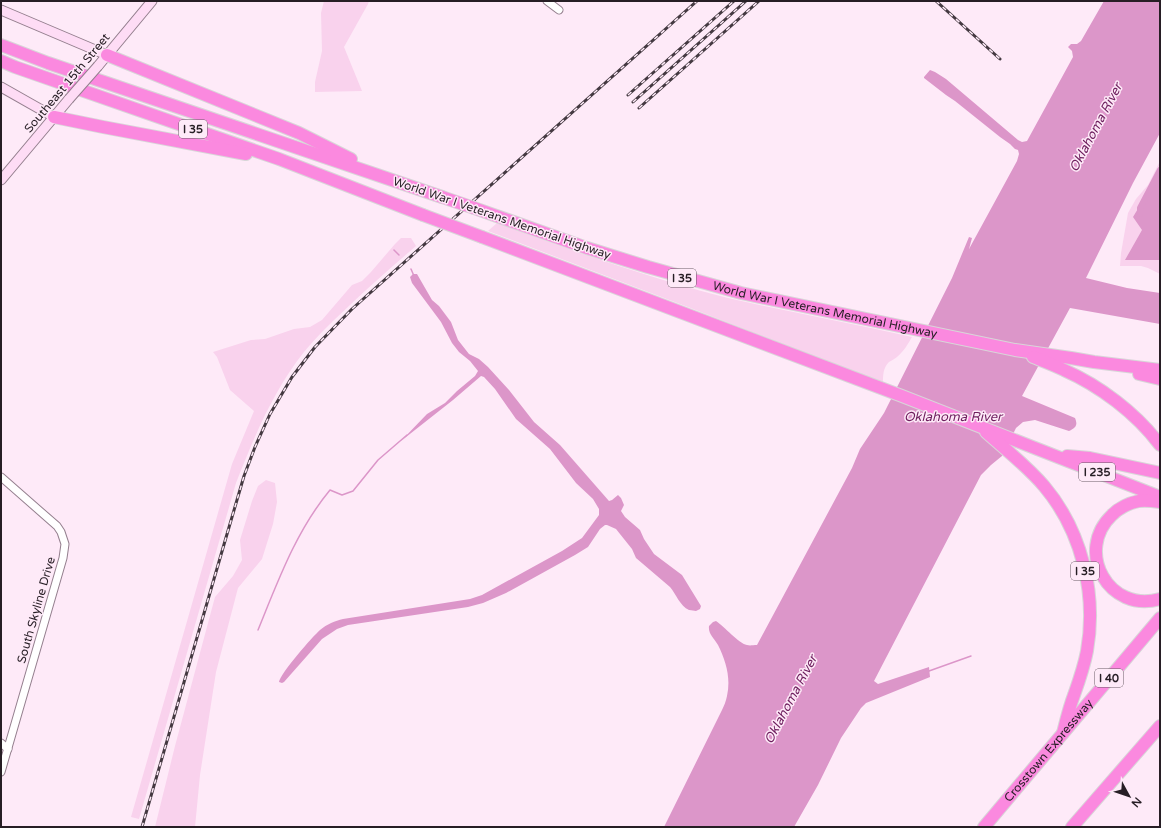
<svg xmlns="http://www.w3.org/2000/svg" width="1161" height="828" viewBox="0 0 1161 828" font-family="'Varela Round',sans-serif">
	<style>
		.green { fill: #f9d2ed }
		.water { fill: #dc96c9 }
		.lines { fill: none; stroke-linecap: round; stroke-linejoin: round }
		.stream { stroke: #dc96c9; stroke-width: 1.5 }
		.canal { stroke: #dc96c9; stroke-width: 6 }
		.minor-casing { stroke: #947f8e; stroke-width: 9 }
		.secondary-casing { stroke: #947f8e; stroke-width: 11 }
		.motorway-casing { stroke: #d8d6d8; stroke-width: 14 }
		.minor { stroke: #fff; stroke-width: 7 }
		.secondary { stroke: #fedcf5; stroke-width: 9 }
		.motorway { stroke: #fb89df; stroke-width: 12 }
		.rail-casing { stroke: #443941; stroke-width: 3 }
		.rail { stroke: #feeaf8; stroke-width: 1.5; stroke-dasharray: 4.5; stroke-linecap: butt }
		.secondary-bridge-casing { stroke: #947f8e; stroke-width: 11; stroke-linecap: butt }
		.motorway-bridge-casing { stroke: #d8d6d8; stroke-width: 14; stroke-linecap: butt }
		.secondary-bridge { stroke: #fedcf5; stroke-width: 9 }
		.motorway-bridge { stroke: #fb89df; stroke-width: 12 }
		.labels { text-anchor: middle; stroke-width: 3; stroke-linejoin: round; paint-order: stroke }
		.shield { fill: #feeaf8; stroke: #685b64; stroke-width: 1 }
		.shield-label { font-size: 11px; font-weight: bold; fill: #271e25 }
		.street-label { font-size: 12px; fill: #271e25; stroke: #feeaf8 }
		.water-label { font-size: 13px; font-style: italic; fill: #6e1e5e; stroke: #feeaf8 }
	</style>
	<rect width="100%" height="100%" fill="#feeaf8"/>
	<g class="green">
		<polygon points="324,1 369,1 368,4 344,47 362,91 315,92 315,82 322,51 321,13"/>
		<polygon points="1160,161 1160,274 1148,268 1141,266 1120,266 1121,253 1128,213 1136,199 1148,185"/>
		<path d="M497,223C573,251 649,278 728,298C789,312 851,323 912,337C908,344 904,351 897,357C895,359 892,360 889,362C883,368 883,375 883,383L693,309L488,231Z"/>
		<path d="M401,238H411L416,246C394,265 372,284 351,304C335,319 318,335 304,352C273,391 254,437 236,483L139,819L131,817L232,464L254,411L230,390L217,357L213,352L251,340L265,339L294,329L310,327L322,320L352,285L362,281L371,272L395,244Z"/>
		<polygon points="266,480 275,483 277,502 273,524 262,559 238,588 216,672 200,775 195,827 155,827 175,746 215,597 233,576 242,560 240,540 252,501 258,486"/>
	</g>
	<g class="water">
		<path d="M1104,1H1160V133L1133,183L1086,278L1127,288L1160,293V324L1070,308L1022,396L1075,418C1078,425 1076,428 1069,431L1035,420L1023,422L1016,428L1002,456L991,465L981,475L874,681L878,684L929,667L930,677L866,703L861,708L841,738L818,785L794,827H664L722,710C724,706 726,701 727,696C731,678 726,661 718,645C714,638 708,634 709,626L713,622L716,621C725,627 738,643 747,645C750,646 753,645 757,645L852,468L860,449L884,413L952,278L969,237L972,238L969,249L1017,161L1019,154L1018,150L1015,149L1010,144L1000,137L955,101L946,95L924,78V77L930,70L935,72L946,79L1018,140L1022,142L1027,141L1073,57L1072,51L1068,47L1071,44H1077L1081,41Z"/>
		<polygon points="1160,174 1160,260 1125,260 1142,230 1133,217 1139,207 1142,208"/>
		<path d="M413,274H417L432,300L439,306L451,322L458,340L469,354L479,359L488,367L509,390L534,422L560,445L609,501L612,500L618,495L621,498L624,505L621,511L625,517L640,530L644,539L654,554L682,575L701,606L700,609L696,611C694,611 692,610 689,610C680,606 676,594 670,587L636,558L632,549L616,529L607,525H605L600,529L588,547L575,555L506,593L483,603L468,607L348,625L337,629L322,639L284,682L282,683L279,682C280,674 313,636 320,630C327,624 335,621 343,619L470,599L482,595L562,551L582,538L599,515V509L593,499L576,483L550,449L516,419L495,389L484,377L481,376L453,400L401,441L427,414L445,403L457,391L475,376L478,371L470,361L459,352L452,343L441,322L412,283L410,277Z"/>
	</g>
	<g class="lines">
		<g class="stream">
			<polyline points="394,250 399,255"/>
			<polyline points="411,269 414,276"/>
			<path d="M258,630C278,581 296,531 330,490L342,495L353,491L378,460L407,435"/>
			<polyline points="929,671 971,656"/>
		</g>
		<polyline class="canal" points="1140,214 1140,208 1160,170"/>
		<g class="minor-casing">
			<g id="minor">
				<polyline points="547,1 559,10"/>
				<polyline points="1,477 57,526 61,532 65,544 63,558 1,772"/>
				<polyline points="1,743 8,749"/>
			</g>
		</g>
		<g class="secondary-casing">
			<g id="secondary">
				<polyline points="1,10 107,55"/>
				<polyline points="98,66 152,1"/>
				<polyline points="1,87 54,117"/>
				<polyline points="1,180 69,99"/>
			</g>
		</g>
		<g class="motorway-casing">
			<g id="motorway">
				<polyline points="1,45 48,63 442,197"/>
				<polyline points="107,55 299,133 351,159"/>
				<polyline points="1,61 15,67 279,159 423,215"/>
				<polyline points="54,117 103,127 246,154"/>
				<path id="s1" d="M474,208L587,248L648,267L741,293L1015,350L1071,358L1094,362L1160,370"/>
				<polyline points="482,237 902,396 1160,497"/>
				<path d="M1033,357C1043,361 1054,365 1064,370C1100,386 1136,413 1160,445"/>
				<polyline points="1139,374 1160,379"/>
				<path d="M986,432C1005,449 1027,466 1044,486C1082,531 1097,594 1087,651C1084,667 1079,681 1074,695C1069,708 1066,721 1063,733"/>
				<polyline points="1067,456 1090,458 1160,473"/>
				<path d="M1160,502C1153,501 1146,500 1139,501C1129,503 1119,508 1112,515C1074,551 1109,614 1160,599"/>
				<path id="s2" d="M984,827L1160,618"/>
				<polyline points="1072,827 1160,726"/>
			</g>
		</g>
		<use href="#minor" class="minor"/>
		<use href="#secondary" class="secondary"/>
		<use href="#motorway" class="motorway"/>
		<g class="rail-casing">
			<g id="rail">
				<polyline points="936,1 1000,59"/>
				<polyline points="628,95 734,1"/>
				<polyline points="633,102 746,1"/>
				<polyline points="639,108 759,1"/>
				<polyline points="142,827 225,541 244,476 255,447 270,414 292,377 315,347 352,309 697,1"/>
			</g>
		</g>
		<use href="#rail" class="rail"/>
		<g class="secondary-bridge-casing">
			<polyline id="secondary-bridge" points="69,99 98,66"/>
		</g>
		<g class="motorway-bridge-casing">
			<g id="motorway-bridge">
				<polyline points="442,197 474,208"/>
				<polyline points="423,215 482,237"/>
			</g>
		</g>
		<use href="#secondary-bridge" class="secondary-bridge"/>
		<use href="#motorway-bridge" class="motorway-bridge"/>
	</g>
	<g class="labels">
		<g class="shield">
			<rect x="179" y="120" width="28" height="18" rx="3"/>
			<rect x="668" y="269" width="28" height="18" rx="3"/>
			<rect x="1079" y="463" width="36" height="18" rx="3"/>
			<rect x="1071" y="562" width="28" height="18" rx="3"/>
			<rect x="1095" y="669" width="28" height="18" rx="3"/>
		</g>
		<g class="shield-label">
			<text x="193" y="133">I 35</text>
			<text x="682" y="282">I 35</text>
			<text x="1097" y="476">I 235</text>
			<text x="1085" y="575">I 35</text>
			<text x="1109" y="682">I 40</text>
		</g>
		<g class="street-label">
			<text transform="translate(67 83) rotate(-50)" y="4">Southeast 15th Street</text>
			<text transform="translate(502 218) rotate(19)" y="4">World War I Veterans Memorial Highway</text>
			<text dy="4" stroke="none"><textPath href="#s1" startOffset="366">World War I Veterans Memorial Highway</textPath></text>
			<text transform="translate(36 610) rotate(-74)" y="4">South Skyline Drive</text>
			<text dy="4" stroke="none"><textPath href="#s2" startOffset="100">Crosstown Expressway</textPath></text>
		</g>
		<g class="water-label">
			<text transform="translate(1095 127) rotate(-62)" y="5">Oklahoma River</text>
			<text x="953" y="421">Oklahoma River</text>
			<text transform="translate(790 699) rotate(-62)" y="5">Oklahoma River</text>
		</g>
	</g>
	<rect width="1161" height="828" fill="none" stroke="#271e25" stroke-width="4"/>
	<g transform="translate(1129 796) rotate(130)" stroke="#feeaf8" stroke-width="3" paint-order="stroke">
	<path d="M0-3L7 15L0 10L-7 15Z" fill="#271e25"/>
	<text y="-6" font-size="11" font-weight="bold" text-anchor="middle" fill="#271e25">N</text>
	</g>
</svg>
